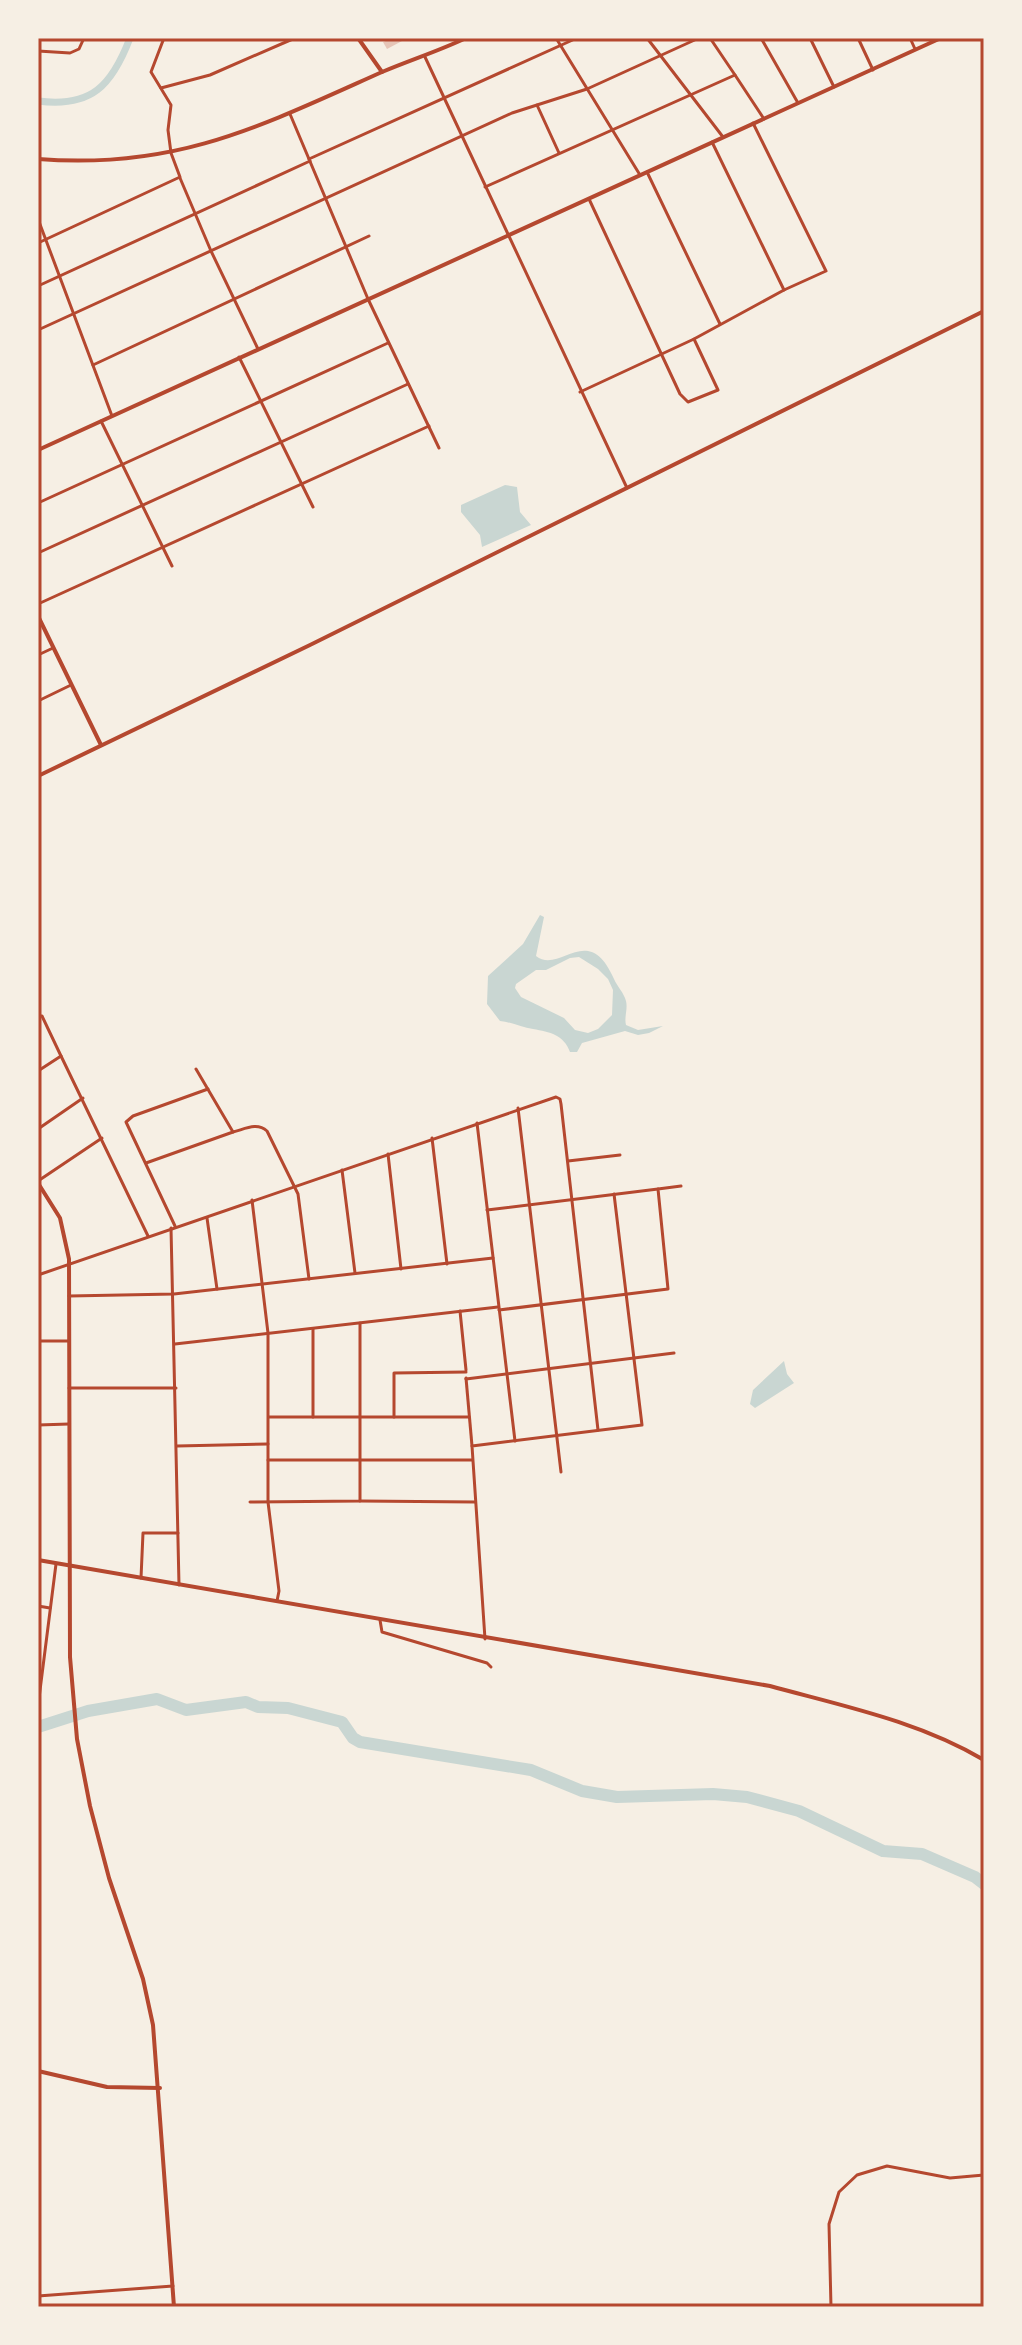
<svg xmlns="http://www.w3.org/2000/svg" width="1022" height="2345" viewBox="0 0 1022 2345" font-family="'PT Sans Narrow',sans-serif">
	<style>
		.water { fill: #c9d6d2; fill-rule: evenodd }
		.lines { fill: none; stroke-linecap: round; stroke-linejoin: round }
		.canal { stroke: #c9d6d2; stroke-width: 7 }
		.river { stroke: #c9d6d2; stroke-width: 12 }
		.building { fill: #e6c5b7 }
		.minor { stroke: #b5482f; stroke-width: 3 }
		.tertiary { stroke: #b5482f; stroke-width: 4 }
		.secondary { stroke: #b5482f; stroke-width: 4 }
		.neatline { fill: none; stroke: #b5482f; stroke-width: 3 }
	</style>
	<rect width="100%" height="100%" fill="#f6efe4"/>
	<g class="water">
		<polygon points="505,485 517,487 520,512 531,525 482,547 480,535 461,512 461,505"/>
		<path d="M540,915L544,917L536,956C560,975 588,920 614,979C617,986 624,993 626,1001C628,1009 624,1017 626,1025L638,1030L663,1026L649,1033L638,1035L625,1031L582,1043L577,1052H570C564,1035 550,1032 533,1029C522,1028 512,1022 500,1021L487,1004L488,976L523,944ZM579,957L598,969L608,979L613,990L612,1015L598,1029L588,1033L575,1030L564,1018L521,997L515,988L516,984L536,970H546L570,958Z"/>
		<polygon points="784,1361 787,1374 794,1383 755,1408 750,1404 753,1390"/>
	</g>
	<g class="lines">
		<path class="canal" d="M38,101C92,108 112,85 130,38"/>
		<polyline class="river" points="38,1727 88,1711 157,1699 186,1710 246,1702 258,1707 288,1708 342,1722 353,1738 360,1742 531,1770 582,1791 617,1797 713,1794 747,1797 799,1811 883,1851 922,1854 975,1877 984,1884"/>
	</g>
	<polygon class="building" points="394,38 401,38 402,41 387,49 383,42"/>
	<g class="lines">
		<g class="minor">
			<polyline points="556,38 640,175"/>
			<polyline points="647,38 723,137"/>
			<polyline points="761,38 798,103"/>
			<polyline points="810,38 834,87"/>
			<polyline points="858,38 873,70"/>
			<polyline points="910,38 915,49"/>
			<polyline points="38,51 70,53 79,49 84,38"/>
			<polyline points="425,57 627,488"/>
			<polyline points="735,75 764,119"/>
			<polyline points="161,88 210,75 295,38"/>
			<polyline points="537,105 559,153"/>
			<polyline points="290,114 368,299 439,448"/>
			<polyline points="753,123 826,271 784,290"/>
			<polyline points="309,159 577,38"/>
			<polyline points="647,172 720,324"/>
			<polyline points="180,178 211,251 258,349"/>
			<polyline points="485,187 735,75 710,38"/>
			<polyline points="589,199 680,394 688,402 718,390 694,339"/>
			<polyline points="38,219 112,416"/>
			<polyline points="38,243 180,177 171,153 168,130 171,105 151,72 164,38"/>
			<polyline points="38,286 310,161"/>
			<polyline points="38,330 512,113 587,89 699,38"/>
			<polyline points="239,357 313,507"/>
			<polyline points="93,365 369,236"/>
			<polyline points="580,392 694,339 784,290 712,142"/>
			<polyline points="101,421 172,566"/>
			<polyline points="38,503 388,343"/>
			<polyline points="38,553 408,384"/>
			<polyline points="38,604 429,426"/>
			<polyline points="38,655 53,648"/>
			<polyline points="38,701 71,685"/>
			<polyline points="38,1016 42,1016 61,1056 38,1071"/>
			<polyline points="61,1056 148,1236"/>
			<path d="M196,1069L233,1132C245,1129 257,1122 267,1131L298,1194L309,1279"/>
			<polyline points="518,1108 561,1472"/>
			<polyline points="477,1123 515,1441"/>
			<polyline points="38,1129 83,1098"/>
			<polyline points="432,1138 447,1264"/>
			<polyline points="388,1154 401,1269"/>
			<polyline points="568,1161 620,1155"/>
			<polyline points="146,1163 233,1132"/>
			<polyline points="342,1170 355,1273"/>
			<polyline points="38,1181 102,1138"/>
			<polyline points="252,1200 268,1333 268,1502 279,1591 277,1601"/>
			<polyline points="487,1210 658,1189"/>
			<polyline points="207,1218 217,1289"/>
			<polyline points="175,1226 126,1122 133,1116 208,1089"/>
			<polyline points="171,1228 179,1585"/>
			<polyline points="38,1275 556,1097 560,1099 561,1104 598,1430"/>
			<polyline points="69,1296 174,1294 493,1258"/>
			<polyline points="499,1310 668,1289 658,1189 681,1186"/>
			<polyline points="460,1311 466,1370"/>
			<polyline points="313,1329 313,1417"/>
			<polyline points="38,1341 69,1341"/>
			<polyline points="175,1344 498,1307"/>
			<polyline points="466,1378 472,1446"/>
			<polyline points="466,1379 674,1353"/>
			<polyline points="69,1388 176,1388"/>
			<polyline points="269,1417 394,1417 394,1373 466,1372"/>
			<polyline points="394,1417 469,1417"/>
			<polyline points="38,1425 69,1424"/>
			<polyline points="177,1446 268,1444"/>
			<polyline points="268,1460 472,1460"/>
			<polyline points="360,1501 475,1502"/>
			<polyline points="250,1502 360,1501 360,1323"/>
			<polyline points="141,1578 143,1533 178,1533"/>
			<polyline points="38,1606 50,1608"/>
			<polyline points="380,1620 382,1632 487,1663 491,1667"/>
			<polyline points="485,1639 472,1446 642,1425 614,1194"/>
			<polyline points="38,1706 56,1564"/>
			<polyline points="38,2296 173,2286"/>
			<polyline points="831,2307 829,2224 839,2192 857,2175 887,2166 950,2178 984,2175"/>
		</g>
		<g class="tertiary">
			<polyline points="358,38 382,72"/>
			<path d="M38,159C176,170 261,126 382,72C410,60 439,51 466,38"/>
			<polyline points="38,450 941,38"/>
			<polyline points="38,616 101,745"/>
			<polyline points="38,1183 60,1218 69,1259 70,1657 77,1739 90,1806 109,1878 143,1979 153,2025 174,2307"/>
			<polyline points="38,2071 107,2087 160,2088"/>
		</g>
		<g class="secondary">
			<polyline points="38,776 310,645 984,311"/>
			<path d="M38,1560L770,1686C843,1706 918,1721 984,1760"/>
		</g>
	</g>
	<rect width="1022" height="2345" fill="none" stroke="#f6efe4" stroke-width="80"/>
	<rect x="40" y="40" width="942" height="2265" class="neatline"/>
</svg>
